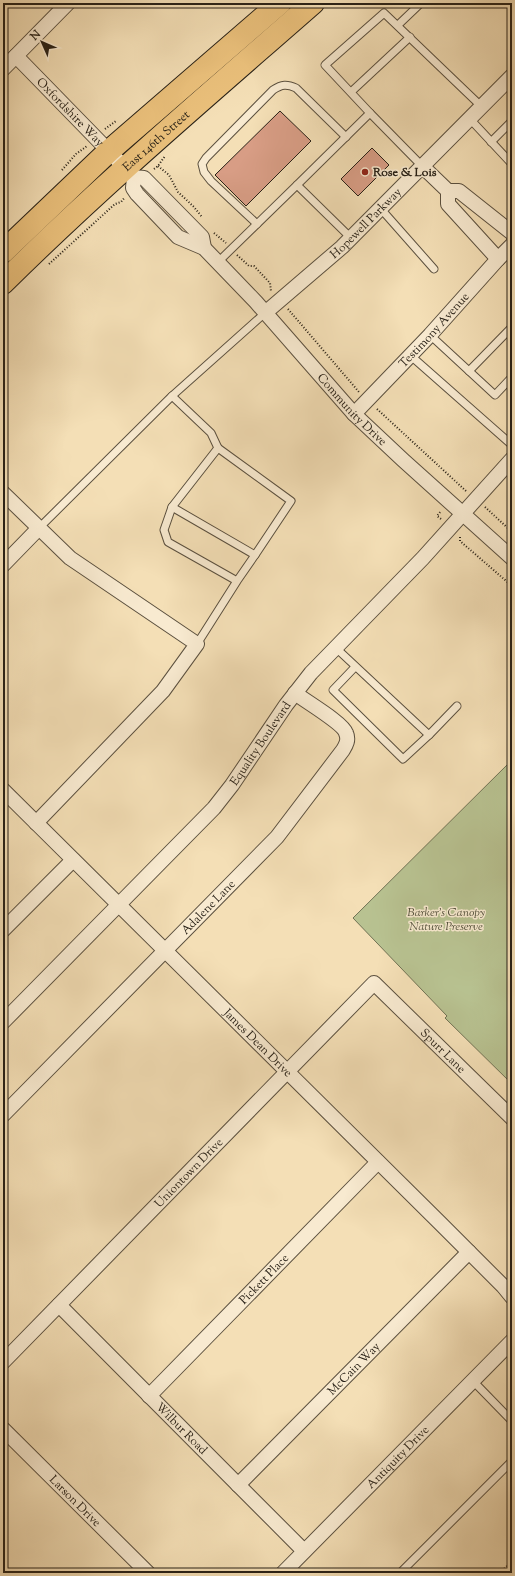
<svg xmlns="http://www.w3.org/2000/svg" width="515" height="1576" viewBox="0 0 515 1576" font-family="'Sorts Mill Goudy',serif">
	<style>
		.park { fill: #b8c291; stroke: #707254 }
		.building { fill: #d89d85; stroke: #282117 }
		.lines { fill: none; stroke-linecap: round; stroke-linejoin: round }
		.service-casing { stroke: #5b503f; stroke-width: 9 }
		.minor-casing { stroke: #5b503f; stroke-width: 16 }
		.primary-casing { stroke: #282117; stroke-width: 24 }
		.path { stroke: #282117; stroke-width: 2; stroke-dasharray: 1 2; stroke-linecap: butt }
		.service { stroke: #f8ead0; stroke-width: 7 }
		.minor { stroke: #f8ead0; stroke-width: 14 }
		.primary { stroke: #eac07b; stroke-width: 22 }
		.poi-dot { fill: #8f2418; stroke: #f8ead0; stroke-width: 1.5 }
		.labels { text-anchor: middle; stroke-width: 3; stroke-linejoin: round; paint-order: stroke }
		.street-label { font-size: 12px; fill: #282117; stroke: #f8ead0 }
		.poi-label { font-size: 12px; font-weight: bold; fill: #282117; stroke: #f8ead0; text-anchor: start }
		.park-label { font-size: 12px; font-style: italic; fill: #53513c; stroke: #f8ead0 }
	</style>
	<rect width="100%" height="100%" fill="#f4dfb6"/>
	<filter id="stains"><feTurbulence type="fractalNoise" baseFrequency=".005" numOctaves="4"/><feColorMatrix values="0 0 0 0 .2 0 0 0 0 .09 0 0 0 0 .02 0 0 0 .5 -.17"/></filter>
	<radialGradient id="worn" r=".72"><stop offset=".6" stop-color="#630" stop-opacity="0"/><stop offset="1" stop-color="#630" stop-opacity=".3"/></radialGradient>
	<polygon class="park" points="512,760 512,1084 445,1018 447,1016 353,918"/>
	<g class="building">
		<polygon points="280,111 311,141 246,206 215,175"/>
		<polygon points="372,148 389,165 358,196 341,179"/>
	</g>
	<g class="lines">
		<g class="service-casing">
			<g id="service">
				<polyline points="398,25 421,3"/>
				<polyline points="351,92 410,37"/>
				<polyline points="370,113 325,65 384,13 482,107"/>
				<polyline points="470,119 512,164"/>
				<polyline points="491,142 512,121"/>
				<polyline points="381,209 434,269"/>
				<path d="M257,224L211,181L204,172L202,164L206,158L273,90C282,84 287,84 296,88L346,137"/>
				<polyline points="351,238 297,185 370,113 422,166"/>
				<polyline points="218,262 297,185"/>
				<polyline points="430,335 495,395 512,377"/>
				<polyline points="411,356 512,445"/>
				<polyline points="469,371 512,327"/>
				<polyline points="172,396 211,433 218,448"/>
				<polyline points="172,507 218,448 291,501 255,555"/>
				<polyline points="39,528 172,396 265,313"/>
				<polyline points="197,644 237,581 168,542 164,530 172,507 255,555 237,581"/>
				<polyline points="336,648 429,735 457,706"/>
				<polyline points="355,667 333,690 403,759 429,735"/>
				<polyline points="473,1381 512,1421"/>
				<polyline points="400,1573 512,1461"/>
			</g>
		</g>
		<g class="minor-casing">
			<g id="minor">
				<path id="s1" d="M16,56L134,177L144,178L202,237L204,248"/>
				<polyline points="3,69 68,3"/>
				<polyline points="422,166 448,191 459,191 512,233"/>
				<path id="s2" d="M134,177L133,188L137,194L178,237L204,248L256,302L354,414L403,460L512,558"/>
				<polyline points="448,191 448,204 498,259"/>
				<path id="s3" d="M265,313L342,247L512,76"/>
				<path id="s4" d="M354,414L430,335L498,259L512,245"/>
				<polyline points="3,493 70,558 197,644 163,691 36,823"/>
				<polyline points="3,565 39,528"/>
				<path id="s5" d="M3,790L439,1222L503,1286L512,1297"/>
				<polyline points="3,930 73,860"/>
				<path id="s6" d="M3,1022L214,808L232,785L286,705L311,673L423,558L512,459"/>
				<path id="s7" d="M3,1115L277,837L343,750C346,745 349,740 346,733C343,723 305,701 295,693"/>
				<path id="s8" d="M59,1305L304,1551"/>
				<path id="s9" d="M3,1362L374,983L512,1118"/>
				<path id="s10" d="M149,1396L378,1162"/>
				<path id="s11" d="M3,1429L148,1573"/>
				<path id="s12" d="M238,1485L469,1252"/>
				<path id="s13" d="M283,1573L512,1341"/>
			</g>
		</g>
		<g class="primary-casing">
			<g id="primary">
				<polyline points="3,252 109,151 280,3"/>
				<path id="s14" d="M3,283C102,185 208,95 313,3"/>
			</g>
		</g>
		<g class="path">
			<polyline points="105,129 116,121"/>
			<polyline points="158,166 169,175 178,192 194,207 202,217"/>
			<polyline points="154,169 158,166 165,156"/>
			<polyline points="62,170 76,154 87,146"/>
			<polyline points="214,233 226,243"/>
			<polyline points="237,255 249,266 254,266 270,283 271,291"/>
			<polyline points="49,264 115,204 121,202 125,197"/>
			<polyline points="288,309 359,392"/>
			<polyline points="377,409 466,491"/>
			<polyline points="485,507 512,532"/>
			<polyline points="441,519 437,516 441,511"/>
			<polyline points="460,537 460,541 512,586"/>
			<polyline points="500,1573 512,1561"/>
		</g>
		<use href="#service" class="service"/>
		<use href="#minor" class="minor"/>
		<use href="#primary" class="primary"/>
	</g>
	<circle class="poi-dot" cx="365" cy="172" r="4"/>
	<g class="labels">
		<g class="street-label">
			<text dy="4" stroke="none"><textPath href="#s1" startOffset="78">Oxfordshire Way</textPath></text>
			<text dy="4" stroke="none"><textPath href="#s14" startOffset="209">East 146th Street</textPath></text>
			<text dy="4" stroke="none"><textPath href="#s3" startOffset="135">Hopewell Parkway</textPath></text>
			<text dy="4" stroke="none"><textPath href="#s4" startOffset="116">Testimony Avenue</textPath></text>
			<text dy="4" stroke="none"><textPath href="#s2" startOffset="325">Community Drive</textPath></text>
			<text dy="4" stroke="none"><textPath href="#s6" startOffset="380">Equality Boulevard</textPath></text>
			<text dy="4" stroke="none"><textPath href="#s7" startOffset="292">Adalene Lane</textPath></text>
			<text dy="4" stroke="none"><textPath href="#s5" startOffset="359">James Dean Drive</textPath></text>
			<text dy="4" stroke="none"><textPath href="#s9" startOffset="627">Spurr Lane</textPath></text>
			<text dy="4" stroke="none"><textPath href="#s9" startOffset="265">Uniontown Drive</textPath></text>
			<text dy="4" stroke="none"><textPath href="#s10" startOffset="164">Pickett Place</textPath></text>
			<text dy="4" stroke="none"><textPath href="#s12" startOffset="164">McCain Way</textPath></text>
			<text dy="4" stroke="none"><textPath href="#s8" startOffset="174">Wilbur Road</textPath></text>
			<text dy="4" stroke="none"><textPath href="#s13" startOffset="163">Antiquity Drive</textPath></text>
			<text dy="4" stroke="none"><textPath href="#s11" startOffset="102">Larson Drive</textPath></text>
		</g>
		<g class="poi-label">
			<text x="373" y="176">Rose &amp; Lois</text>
		</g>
		<g class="park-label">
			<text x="446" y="916">Barker's Canopy<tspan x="446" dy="14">Nature Preserve</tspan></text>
		</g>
	</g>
	<rect width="515" height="1576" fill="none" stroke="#f4dfb6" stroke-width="16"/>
	<rect x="4" y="4" width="507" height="1568" fill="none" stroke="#282117" stroke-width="2"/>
	<rect x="8" y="8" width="499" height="1560" fill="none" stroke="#282117"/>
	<g transform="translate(42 42) rotate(315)" stroke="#f8ead0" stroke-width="3" paint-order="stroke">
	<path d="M0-3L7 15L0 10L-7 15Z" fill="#282117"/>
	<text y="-6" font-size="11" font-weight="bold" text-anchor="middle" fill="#282117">N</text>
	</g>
	<rect width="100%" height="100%" filter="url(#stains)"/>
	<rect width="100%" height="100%" fill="url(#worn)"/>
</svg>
